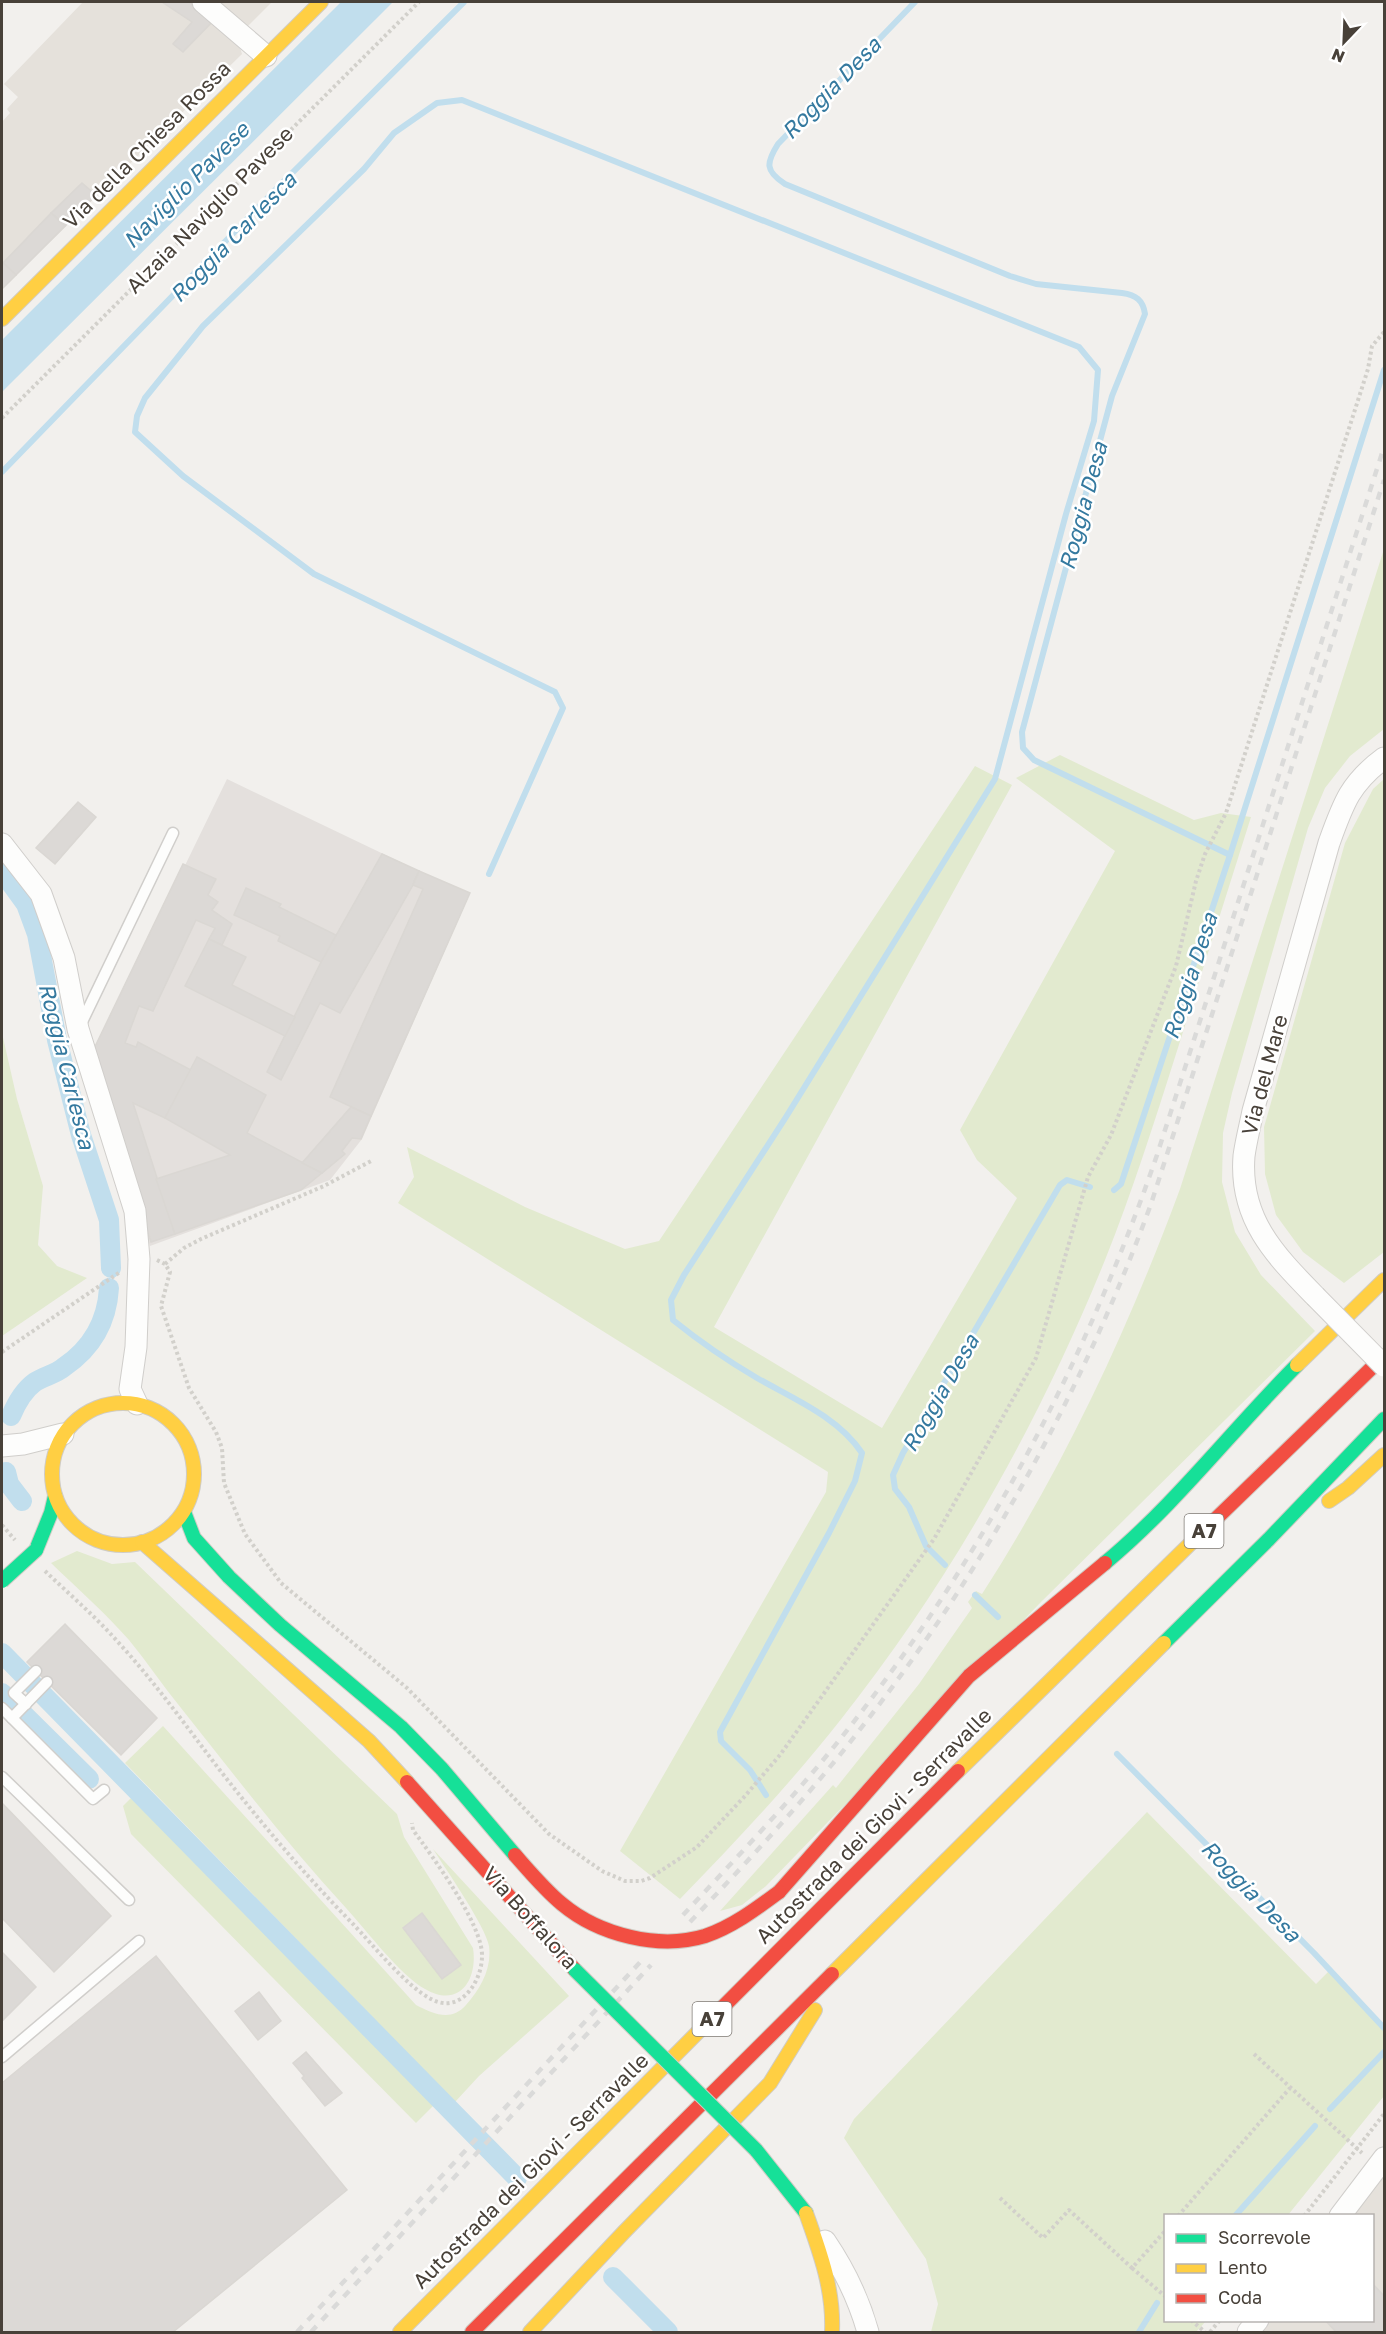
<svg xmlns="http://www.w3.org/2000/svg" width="1386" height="2334" viewBox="0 0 1386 2334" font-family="'Golos Text',sans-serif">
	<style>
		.residential { fill: #e5e1db }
		.industrial { fill: #e4e0dd }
		.green { fill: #e2eacf }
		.water { fill: #c1deed }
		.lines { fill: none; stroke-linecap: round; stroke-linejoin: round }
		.stream { stroke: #c1deed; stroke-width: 6 }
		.canal { stroke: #c1deed; stroke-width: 20 }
		.building { fill: #dcd9d6; stroke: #dad7d3; stroke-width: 1.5 }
		.lane-casing { stroke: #d0cecb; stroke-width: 13 }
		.street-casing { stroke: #d0cecb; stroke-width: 23 }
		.fast-casing { stroke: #d0ccc4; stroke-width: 16 }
		.slow-casing { stroke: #d0ccc4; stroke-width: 16 }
		.jam-casing { stroke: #d0ccc4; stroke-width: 16 }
		.path { stroke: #d2d0cb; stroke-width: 4; stroke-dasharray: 3 3; stroke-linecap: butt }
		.lane { stroke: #fdfdfc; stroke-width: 10 }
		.street { stroke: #fdfdfc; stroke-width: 21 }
		.fast { stroke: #16e098; stroke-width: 14 }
		.slow { stroke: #ffcf43; stroke-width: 14 }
		.jam { stroke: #f24e42; stroke-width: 14 }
		.rail { stroke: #dadad9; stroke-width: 4.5; stroke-dasharray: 8 8; stroke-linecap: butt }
		.street-bridge-casing { stroke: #d0cecb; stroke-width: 23; stroke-linecap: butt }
		.fast-bridge-casing { stroke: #d0ccc4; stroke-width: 16; stroke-linecap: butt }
		.jam-bridge-casing { stroke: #d0ccc4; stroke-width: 16; stroke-linecap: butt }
		.street-bridge { stroke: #fdfdfc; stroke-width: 21 }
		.fast-bridge { stroke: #16e098; stroke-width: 14 }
		.jam-bridge { stroke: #f24e42; stroke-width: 14 }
		.labels { text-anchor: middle; stroke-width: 5; stroke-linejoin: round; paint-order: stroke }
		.shield { fill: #fff; stroke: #7f7a74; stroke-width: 1.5 }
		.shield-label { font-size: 20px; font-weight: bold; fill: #484139 }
		.street-label { font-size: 21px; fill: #484139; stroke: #fff }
		.water-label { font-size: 22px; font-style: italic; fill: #34799f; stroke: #fff }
	</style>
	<rect width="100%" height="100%" fill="#f2f0ed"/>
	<g class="residential">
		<polygon points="83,2 196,2 237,38 242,54 2,289 2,122 10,113 7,109 18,97 4,84"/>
		<polygon points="216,2 272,2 248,26"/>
		<polygon points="1384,2161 1384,2332 1252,2332 1261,2321 1372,2320 1372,2216 1342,2215"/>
	</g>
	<polygon class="industrial" points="227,779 419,871 470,893 362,1139 330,1180 150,1246 108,1116 92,1057"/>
	<g class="green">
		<path d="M1384,549V729L1350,756L1325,788L1308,828L1232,1093L1223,1133L1222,1182L1235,1232L1261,1275L1315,1331L1041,1602L766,1886L742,1905L720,1911L833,1785L836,1788L919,1684L972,1608L968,1602L976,1591L982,1594C1064,1466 1127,1332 1180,1189Z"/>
		<path d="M1060,755L1194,820L1221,813L1251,817C1226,896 1201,975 1176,1054C1154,1123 1132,1193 1105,1260C1039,1423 951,1580 842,1718C792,1782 736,1841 680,1899L620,1851L826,1492L828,1472L398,1203L414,1177L407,1147L525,1207L625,1249L659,1241L975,766L1012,785L714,1327L882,1428L1017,1198L977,1160L960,1130L1115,851L1016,778Z"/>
		<polygon points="1384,779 1384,1252 1344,1283 1303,1252 1276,1215 1265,1174 1264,1127 1345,843 1373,789"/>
		<polygon points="2,1033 17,1099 43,1186 38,1245 57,1266 87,1278 2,1336"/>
		<path d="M77,1551L112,1564L135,1562L397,1814L404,1837L473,1948C478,1980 459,2009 425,1989C401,1976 366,1930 346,1908C288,1845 235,1776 181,1708C163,1686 147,1662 129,1640C105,1613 77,1588 51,1563Z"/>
		<path d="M163,1726L416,2005C434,2014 451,2022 466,2005C480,1989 492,1969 489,1946C486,1927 445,1868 433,1849L569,1996L479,2076L455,2102L125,1763Z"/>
		<polygon points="133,1796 436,2103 416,2123 131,1834 123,1806"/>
		<polygon points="1147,1812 1316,1984 1330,1970 1384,2027 1384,2096 1288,2215 1166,2216 1166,2320 1206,2321 1196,2332 931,2332 938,2304 926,2259 844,2138 854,2119"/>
	</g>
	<polygon class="water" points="341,2 393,2 2,392 2,340"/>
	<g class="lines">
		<g class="stream">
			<path d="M915,2L778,144C766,163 765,171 785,184L1010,276L1036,284L1122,293C1136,295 1143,300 1145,314L1112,396L1022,732L1023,748L1034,760L1230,855"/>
			<polyline points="2,472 278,187 464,2"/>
			<path d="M489,874L563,708L555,692L314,574L183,476L135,432L137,416L145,398L203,326L364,169L394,133L437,103L462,100L1079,347L1098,370L1094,421L1066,514L995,779L786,1117L684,1275L671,1300L673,1320C699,1341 728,1361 757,1378C794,1399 838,1417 862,1453L855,1481L829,1533L720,1732L721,1741L750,1770L766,1795"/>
			<polyline points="1114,1190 1121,1184 1230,855 1384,370"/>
			<polyline points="945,1565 926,1546 909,1507 895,1489 893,1475 903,1453 1060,1185 1067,1180 1090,1187"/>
			<polyline points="975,1595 998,1617"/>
			<polyline points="1117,1754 1314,1953 1384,2028"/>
			<polyline points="1330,2109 1384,2052"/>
			<polyline points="1235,2216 1315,2126"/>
			<polyline points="1139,2332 1157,2303"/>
		</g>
		<g class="canal">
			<polyline points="2,871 26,904 37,934 57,1040 81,1135 109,1220 111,1268"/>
			<path d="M11,1416C16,1404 24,1390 35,1382C44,1376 56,1374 64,1367C92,1348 107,1322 109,1288"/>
			<polyline points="6,1472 9,1484 22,1501"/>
			<polyline points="2,1653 517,2178"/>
			<polyline points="2,1693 89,1779"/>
			<polyline points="613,2277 668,2332"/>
		</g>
	</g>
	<g class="building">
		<polygon points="162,2 189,2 213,21 183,52 173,44 192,22"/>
		<polygon points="82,183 96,195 65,226 51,213"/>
		<polygon points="51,213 65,226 16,275 3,263"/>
		<polygon points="3,263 16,275 2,289 2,265"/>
		<polygon points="78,802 96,817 55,864 36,848"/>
		<polygon points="382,854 419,871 413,885 340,1013 320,1003 281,1080 267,1072 321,962"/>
		<polygon points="183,864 216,879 208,895 218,902 212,910 232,924 222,945 209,939 215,928 196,920 153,1011 139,1006 125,1043 136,1047 138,1042 191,1070 165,1118 133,1103 175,1234 151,1242 90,1057"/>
		<polygon points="419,871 470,893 371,1116 330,1097 423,889 413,885"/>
		<polygon points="246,888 281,904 279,907 336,935 321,962 278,941 280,936 234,915"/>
		<polygon points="209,939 246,957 232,985 295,1017 285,1036 185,986"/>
		<polygon points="197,1057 266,1095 247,1133 322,1173 301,1190 175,1234 156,1179 230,1155 165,1118"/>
		<polygon points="351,1107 371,1116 361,1139 352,1138 342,1151 345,1154 322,1173 302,1163"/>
		<polygon points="65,1624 157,1718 121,1755 27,1662"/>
		<polygon points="2,1803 111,1916 54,1972 2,1918"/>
		<polygon points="422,1913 461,1965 442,1979 403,1928"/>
		<polygon points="2,1952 36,1987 3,2020 2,2017"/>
		<polygon points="156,1956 347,2190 173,2332 2,2332 2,2083"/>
		<polygon points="259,1992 281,2021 258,2040 235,2011"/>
		<polygon points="306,2052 342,2093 325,2106 302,2078 304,2076 293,2063"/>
		<polygon points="1372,2283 1384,2296 1384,2332 1336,2332 1325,2320 1372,2320"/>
	</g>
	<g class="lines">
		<g class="lane-casing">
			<g id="lane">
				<polyline points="80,1026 173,833"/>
				<polyline points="26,1704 14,1693 36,1671"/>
				<polyline points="2,1708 93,1799 104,1790"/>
				<polyline points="12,1718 47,1682"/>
				<polyline points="2,1777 129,1900"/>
				<polyline points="2,2057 139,1941"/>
			</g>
		</g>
		<g class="street-casing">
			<g id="street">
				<polyline points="203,2 266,56"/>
				<polyline points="2,844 41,894 64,958 78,1029 135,1211 139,1259 136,1347 130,1389 137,1404"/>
				<path d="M1315,1296C1275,1255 1239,1219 1244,1156C1246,1141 1250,1126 1253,1111L1329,843C1343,804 1350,783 1384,758"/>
				<polyline points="2,1446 23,1444 63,1434"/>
				<polyline points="1340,2216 1384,2158"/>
				<path d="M825,2241C844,2269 859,2300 868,2332"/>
				<polyline points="1248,2332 1258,2320"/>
			</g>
		</g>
		<g class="fast-casing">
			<g id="fast">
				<polyline points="184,1512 194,1538 229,1577 280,1625 401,1727 442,1769 515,1855"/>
				<polyline points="36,1550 51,1513 55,1496"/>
				<path d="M1105,1563C1176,1504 1232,1430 1297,1365"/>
				<polyline points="1164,1643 1269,1539 1384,1419"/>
				<polyline points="756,2150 806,2213"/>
			</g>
		</g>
		<g class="slow-casing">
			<g id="slow">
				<polyline points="2,319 321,2"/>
				<polyline points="1297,1365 1384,1280"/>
				<circle cx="123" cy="1474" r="71"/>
				<polyline points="1329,1501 1348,1488 1384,1455"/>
				<polyline points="142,1542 369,1741 407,1782"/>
				<polyline points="958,1771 1193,1541"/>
				<polyline points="832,1974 1164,1643"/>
				<path d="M806,2213C820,2252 834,2290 832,2332"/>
				<polyline points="400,2332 704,2026"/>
				<polyline points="530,2332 624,2232 770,2083 815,2010"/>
			</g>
		</g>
		<g class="jam-casing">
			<g id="jam">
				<polyline points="1193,1541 1384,1356"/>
				<polyline points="407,1782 575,1970"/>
				<polyline points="779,1892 969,1676 1105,1563"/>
				<polyline points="704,2026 958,1771"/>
				<polyline points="472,2332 832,1974"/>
			</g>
		</g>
		<g class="path">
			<polyline points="2,418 419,2"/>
			<polyline points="157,1260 165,1264 170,1272 161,1306 189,1388 216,1432 222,1448 224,1483 245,1534 281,1583 407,1688 549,1834 602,1871 625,1881 641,1881 650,1878 697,1847 745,1796 780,1755 934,1539 1036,1358 1088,1177 1111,1135 1176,966 1196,881 1205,854 1226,813 1368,369 1372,346 1384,332"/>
			<polyline points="165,1264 184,1248 201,1239 324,1186 373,1160"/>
			<polyline points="2,1352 120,1272"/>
			<polyline points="2,1525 15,1540"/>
			<path d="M45,1571C69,1594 95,1616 117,1641C154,1681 186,1726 219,1769C261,1823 305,1875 353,1924C374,1946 405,1985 431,1999C460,2015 482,1982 482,1956C483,1925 432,1856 413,1830L412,1823"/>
			<polyline points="1254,2054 1362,2153"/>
			<polyline points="1000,2198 1043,2238 1069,2210 1132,2268 1166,2230"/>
			<polyline points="1178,2216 1290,2088"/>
			<polyline points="1304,2216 1384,2114"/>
			<polyline points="1132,2268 1166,2297"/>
			<polyline points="1191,2320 1205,2332"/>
			<polyline points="1210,2332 1220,2320"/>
		</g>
		<use href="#lane" class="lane"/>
		<use href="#street" class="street"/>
		<use href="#fast" class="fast"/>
		<use href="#slow" class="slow"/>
		<use href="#jam" class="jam"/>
		<g class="rail">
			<path d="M683,1915C741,1853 800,1791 852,1724C986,1552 1086,1361 1157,1155L1384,447"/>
			<path d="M690,1922C748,1861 806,1799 858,1732C983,1573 1082,1393 1151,1204L1384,480"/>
			<polyline points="297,2332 644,1958"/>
			<polyline points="311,2332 651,1965"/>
		</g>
		<g class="street-bridge-casing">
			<polyline id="street-bridge" points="1315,1296 1384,1366"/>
		</g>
		<g class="fast-bridge-casing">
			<g id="fast-bridge">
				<polyline points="2,1581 36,1550"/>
				<polyline points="575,1970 756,2150"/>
			</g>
		</g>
		<g class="jam-bridge-casing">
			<path id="jam-bridge" d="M515,1855C530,1872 545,1890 562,1904C599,1935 659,1950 705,1936C732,1927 756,1909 779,1892"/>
		</g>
		<use href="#street-bridge" class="street-bridge"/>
		<use href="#fast-bridge" class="fast-bridge"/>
		<use href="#jam-bridge" class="jam-bridge"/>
	</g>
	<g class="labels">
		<g class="shield">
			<rect x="1184.5" y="1514" width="39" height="34" rx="4.5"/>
			<rect x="692.5" y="2002" width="39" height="34" rx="4.5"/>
		</g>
		<g class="shield-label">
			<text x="1204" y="1538">A7</text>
			<text x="712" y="2026">A7</text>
		</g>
		<g class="street-label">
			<text transform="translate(147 145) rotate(-45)" y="7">Via della Chiesa Rossa</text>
			<text transform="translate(210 210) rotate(-45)" y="7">Alzaia Naviglio Pavese</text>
			<text transform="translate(1265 1075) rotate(-75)" y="7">Via del Mare</text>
			<text transform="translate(874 1826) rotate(-45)" y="7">Autostrada dei Giovi - Serravalle</text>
			<text transform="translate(530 1918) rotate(48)" y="7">Via Boffalora</text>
			<text transform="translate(531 2171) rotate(-45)" y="7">Autostrada dei Giovi - Serravalle</text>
		</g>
		<g class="water-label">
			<text transform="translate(831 88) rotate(-46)" y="8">Roggia Desa</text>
			<text transform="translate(186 185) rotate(-45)" y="8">Naviglio Pavese</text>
			<text transform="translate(233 237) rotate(-46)" y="8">Roggia Carlesca</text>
			<text transform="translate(1083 506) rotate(-75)" y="8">Roggia Desa</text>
			<text transform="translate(1190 976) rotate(-72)" y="8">Roggia Desa</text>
			<text transform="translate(67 1066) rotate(76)" y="8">Roggia Carlesca</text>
			<text transform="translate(940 1393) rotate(-60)" y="8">Roggia Desa</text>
			<text transform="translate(1251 1891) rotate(46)" y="8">Roggia Desa</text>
		</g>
	</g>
	<rect width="1386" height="2334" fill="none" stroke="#484139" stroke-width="6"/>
	<rect x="1164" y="2214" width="210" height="108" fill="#ffffff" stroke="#b6b3b0" stroke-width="1.5"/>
	<rect x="1176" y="2234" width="30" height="9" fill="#16e098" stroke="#b6b3b0" stroke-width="1.5"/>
	<text x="1218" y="2244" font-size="18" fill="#484139">Scorrevole</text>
	<rect x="1176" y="2264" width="30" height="9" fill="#ffcf43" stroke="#b6b3b0" stroke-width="1.5"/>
	<text x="1218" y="2274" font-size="18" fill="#484139">Lento</text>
	<rect x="1176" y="2294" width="30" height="9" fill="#f24e42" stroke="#b6b3b0" stroke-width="1.5"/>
	<text x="1218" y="2304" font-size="18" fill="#484139">Coda</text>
	<g transform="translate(1344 42) rotate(203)" stroke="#ffffff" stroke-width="4.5" paint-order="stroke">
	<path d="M0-4.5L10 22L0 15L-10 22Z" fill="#484139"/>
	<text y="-9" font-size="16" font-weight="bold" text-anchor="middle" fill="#484139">N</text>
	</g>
</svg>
